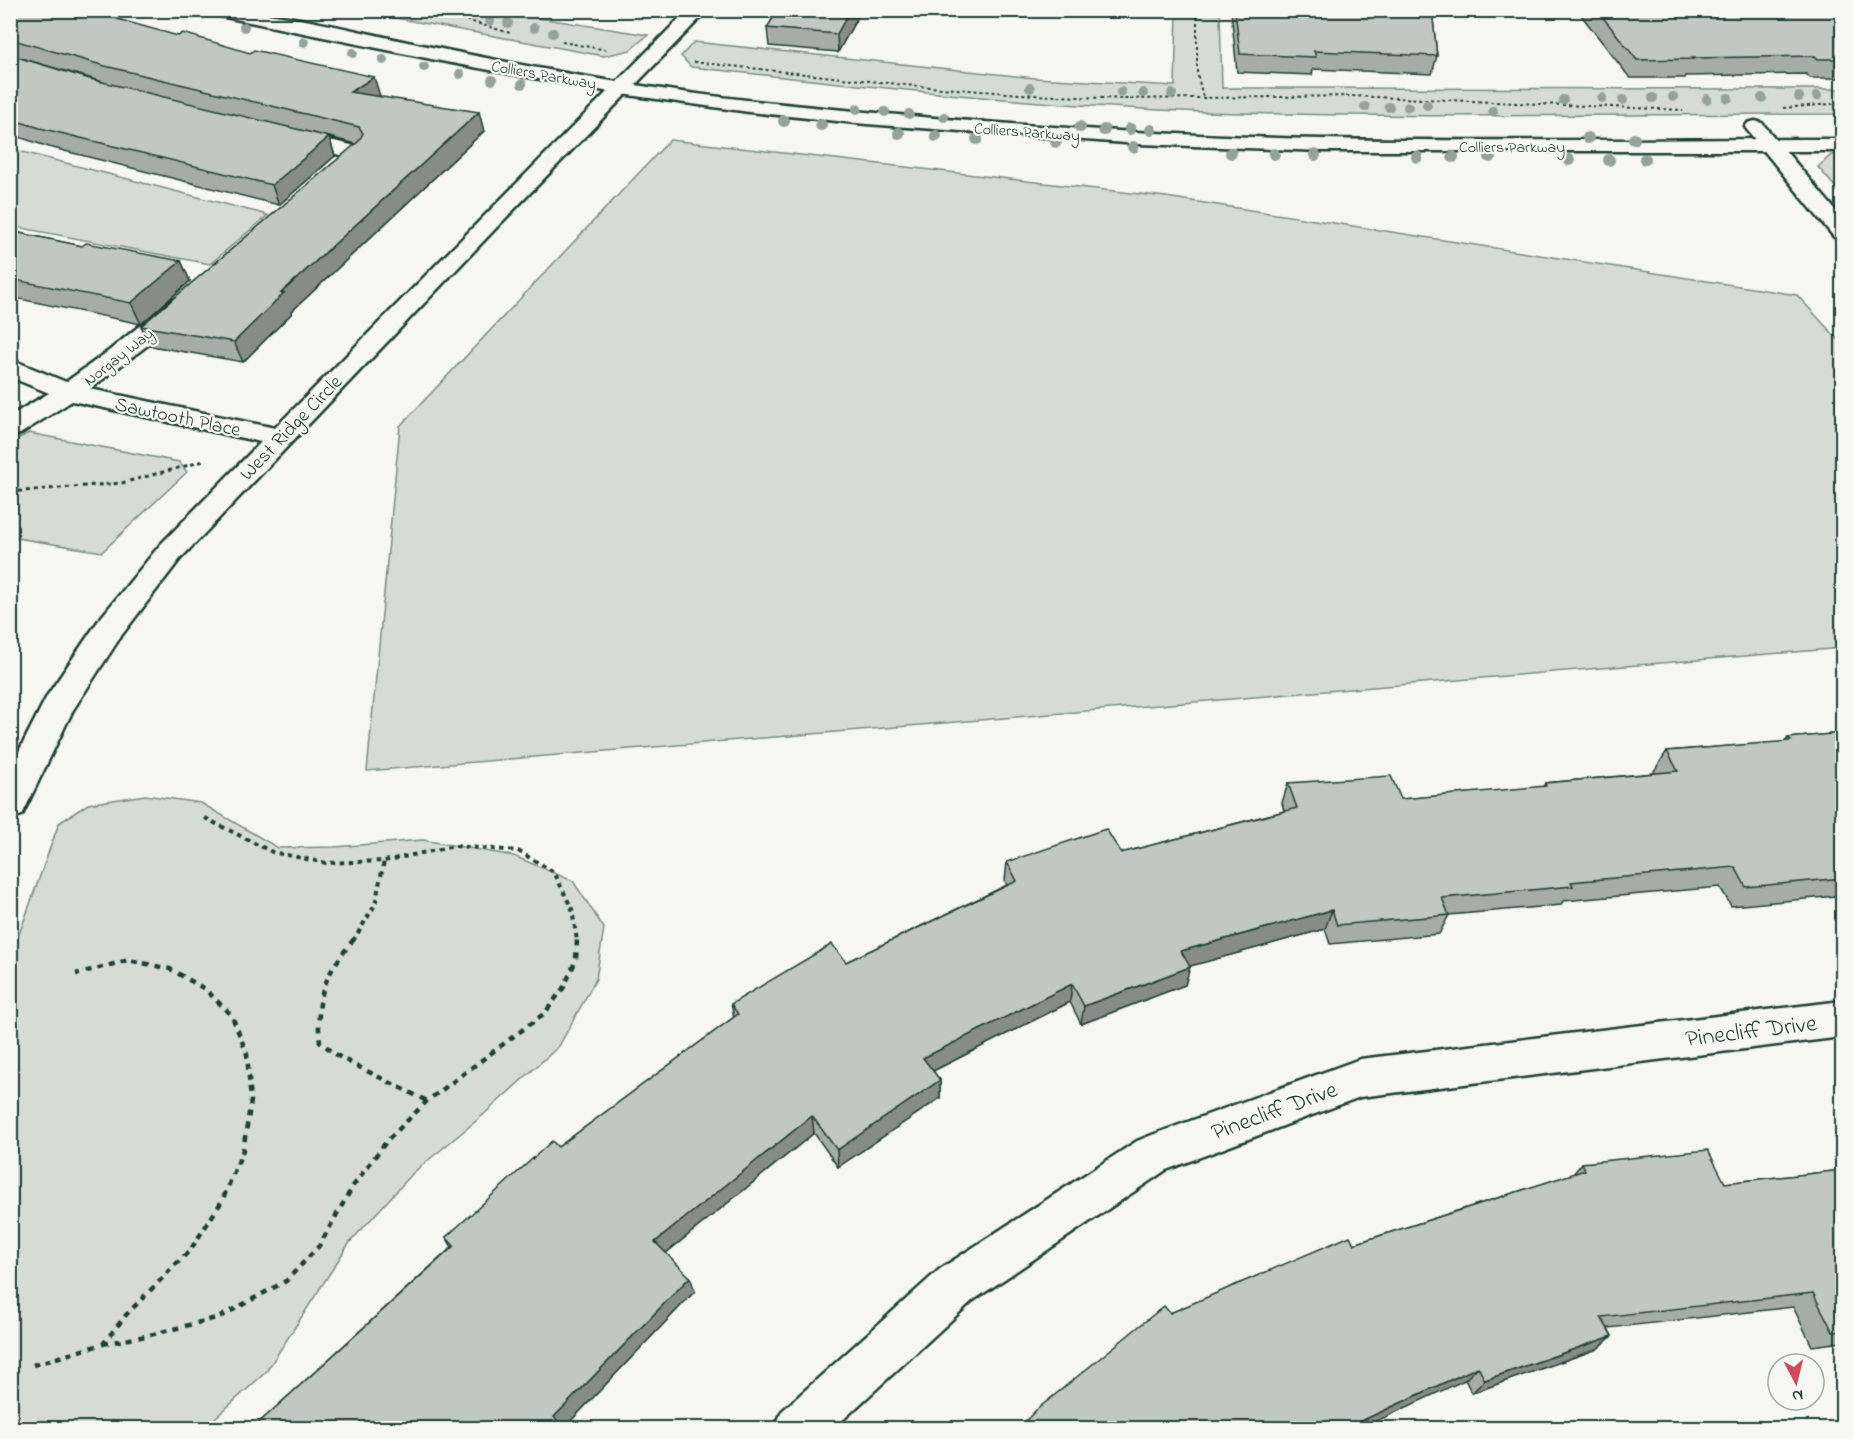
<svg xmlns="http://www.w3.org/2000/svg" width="1853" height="1439" viewBox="0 0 1853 1439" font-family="'Indie Flower',sans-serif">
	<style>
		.green { fill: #d6dbd6; stroke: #7a8c85; stroke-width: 1.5 }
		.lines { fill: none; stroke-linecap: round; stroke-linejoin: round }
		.street-casing { stroke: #1f3d34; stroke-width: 5 }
		.secondary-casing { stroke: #1f3d34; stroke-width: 5 }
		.path-far3 { stroke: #1f3d34; stroke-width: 2; stroke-dasharray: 3 3; stroke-linecap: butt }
		.path-far2 { stroke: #1f3d34; stroke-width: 3; stroke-dasharray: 4 4; stroke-linecap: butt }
		.path-far1 { stroke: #1f3d34; stroke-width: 4; stroke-dasharray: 4.5 4.5; stroke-linecap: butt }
		.path { stroke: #1f3d34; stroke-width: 4.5; stroke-dasharray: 6 6; stroke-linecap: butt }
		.street { fill: #f6f6f2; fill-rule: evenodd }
		.secondary { fill: #f6f6f2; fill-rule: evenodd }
		.tree { fill: #94a29b }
		.wall { fill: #a6aca8; stroke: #1f3d34; stroke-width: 1.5 }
		.shaded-wall { fill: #878c88; stroke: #1f3d34; stroke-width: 1.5 }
		.building { fill: #c1c8c3; stroke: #1f3d34; stroke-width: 1.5 }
		.labels { text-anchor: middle; stroke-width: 4.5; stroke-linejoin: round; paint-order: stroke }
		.far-street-label { font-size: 16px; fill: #1f3d34; stroke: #f6f6f2 }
		.street-label { font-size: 20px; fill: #1f3d34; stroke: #f6f6f2 }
		.near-street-label { font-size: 24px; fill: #1f3d34; stroke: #f6f6f2 }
	</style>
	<rect width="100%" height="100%" fill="#f6f6f2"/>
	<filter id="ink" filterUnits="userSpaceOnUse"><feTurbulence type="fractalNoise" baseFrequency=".0167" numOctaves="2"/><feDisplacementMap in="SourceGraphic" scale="12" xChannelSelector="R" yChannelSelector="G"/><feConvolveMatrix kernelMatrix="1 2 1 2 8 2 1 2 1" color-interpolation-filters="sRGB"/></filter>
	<g filter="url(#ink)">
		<g class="green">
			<polygon points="357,11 495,11 648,35 630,50 604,56"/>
			<path d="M1177,11L1220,14L1222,88L1842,89V114C1630,114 1417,119 1205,112C1033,105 862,86 691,67L681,56L694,42L1035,78L1175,86Z"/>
			<polygon points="670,140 1166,197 1797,295 1842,344 1842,648 367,771 400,426"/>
			<polygon points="10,149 11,149 268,215 210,264 11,226"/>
			<polygon points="1831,155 1842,155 1842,195 1818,167"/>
			<polygon points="29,433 179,462 187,472 102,552 11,537 11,442"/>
			<polygon points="145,795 201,803 278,848 334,847 423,840 514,856 573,881 604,928 596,979 559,1046 482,1116 414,1172 350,1242 266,1372 204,1428 12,1428 11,957 59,823 88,804"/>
		</g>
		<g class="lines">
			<g class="street-casing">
				<g id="street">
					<polygon points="688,10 708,10 495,229 180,559 121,636 73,710 22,815 10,819 10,769 47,696 99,620 160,545 261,442 72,401 20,434 10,436 10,416 49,393 10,377 10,359 66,382 110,350 171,300 180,298 189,300 192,305 189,310 149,344 90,389 275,428"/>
					<polygon points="1755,121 1762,123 1842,218 1842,239 1834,237 1748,131 1745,127 1748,123"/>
					<polygon points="287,130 364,148 367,153 364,158 356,159 280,140 277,136 280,132"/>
					<polygon points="1842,1001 1842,1037 1360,1097 1166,1170 972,1301 834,1428 775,1428 782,1411 940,1269 1137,1141 1152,1135 1360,1059"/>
				</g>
			</g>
			<g class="secondary-casing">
				<path id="secondary" d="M211,10C282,10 353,31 422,45C532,68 644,89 755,101C943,121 1134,135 1323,139C1496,142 1669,139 1842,139V151H1322L1139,144L866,124L749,112L621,94L446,62L220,16Z"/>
			</g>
			<g class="path-far3">
				<polyline points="432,10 510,33"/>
				<polyline points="1197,10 1197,73 1203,97"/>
				<polyline points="562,42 607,50"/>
				<polyline points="694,62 916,86 1034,95 1124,99 1351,96 1683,110"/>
				<polyline points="1783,108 1842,103"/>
			</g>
			<polyline class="path-far2" points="10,492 122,483 204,461"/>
			<g class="path-far1">
				<polyline points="205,818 272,852 326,863 384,861 455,846 518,851 554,872 572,909 577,941"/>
				<polyline points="353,941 375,905 384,861"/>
			</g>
			<g class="path">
				<path d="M354,939C325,975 315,995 320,1042L341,1058L427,1101"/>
				<polyline points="103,1344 146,1336 220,1317 286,1281 319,1246 353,1186 386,1142 427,1101 545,1013 564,987 576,960 577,939"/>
				<polyline points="33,1365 103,1344 126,1315 191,1249 222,1201 243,1150 251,1101 247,1054 232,1016 205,989 170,969 129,960 76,974"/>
			</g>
			<use href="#street" class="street"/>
			<use href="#secondary" class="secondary"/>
		</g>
		<g class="tree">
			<circle cx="490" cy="21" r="5"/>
			<circle cx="508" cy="23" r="5"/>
			<circle cx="244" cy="27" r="5"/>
			<circle cx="534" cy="28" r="5"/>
			<circle cx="553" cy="33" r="5"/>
			<circle cx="304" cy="42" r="5"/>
			<circle cx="353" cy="53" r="5"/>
			<circle cx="383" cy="60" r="5"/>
			<circle cx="424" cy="67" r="5"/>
			<circle cx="460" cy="74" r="5"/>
			<circle cx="492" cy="80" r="5"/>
			<circle cx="522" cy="84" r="5"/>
			<circle cx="1030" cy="88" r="5"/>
			<circle cx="1121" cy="92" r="5"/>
			<circle cx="1143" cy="93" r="5"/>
			<circle cx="1172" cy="94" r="5"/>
			<circle cx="1817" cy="96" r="5"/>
			<circle cx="1673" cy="97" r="5"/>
			<circle cx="1799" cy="97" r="5"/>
			<circle cx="1602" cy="98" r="5"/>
			<circle cx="1653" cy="98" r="5"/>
			<circle cx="1728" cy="98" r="5"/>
			<circle cx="1762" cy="98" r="5"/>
			<circle cx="1707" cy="99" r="5"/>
			<circle cx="1563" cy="100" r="5"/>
			<circle cx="1623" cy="100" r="5"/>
			<circle cx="1427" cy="105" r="5"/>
			<circle cx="1365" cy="107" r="5"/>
			<circle cx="1389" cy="107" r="5"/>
			<circle cx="1408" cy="107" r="5"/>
			<circle cx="857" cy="109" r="5"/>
			<circle cx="1493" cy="111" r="5"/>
			<circle cx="885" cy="112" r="5"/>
			<circle cx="909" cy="114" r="5"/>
			<circle cx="944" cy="117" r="5"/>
			<circle cx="784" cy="121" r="6"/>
			<circle cx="821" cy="125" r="6"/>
			<circle cx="1080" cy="127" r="6"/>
			<circle cx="1130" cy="129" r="6"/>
			<circle cx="1104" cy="130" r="6"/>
			<circle cx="1151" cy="130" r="6"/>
			<circle cx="899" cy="133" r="6"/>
			<circle cx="936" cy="136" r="6"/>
			<circle cx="1588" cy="138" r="6"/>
			<circle cx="977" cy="139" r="6"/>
			<circle cx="1634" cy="139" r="6"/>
			<circle cx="1056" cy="142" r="6"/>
			<circle cx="1133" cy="147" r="6"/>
			<circle cx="1231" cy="153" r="6"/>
			<circle cx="1274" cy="154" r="6"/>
			<circle cx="1315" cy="155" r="6"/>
			<circle cx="1417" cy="157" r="6"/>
			<circle cx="1453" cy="157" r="6"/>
			<circle cx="1490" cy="157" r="6"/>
			<circle cx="1645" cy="159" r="6"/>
			<circle cx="1569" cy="160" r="6"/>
			<circle cx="1609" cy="160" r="6"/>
		</g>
		<g class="wall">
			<polygon points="10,10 380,96 378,97 484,131 291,312 292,313 243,362 151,346 141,326 356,144 329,137 335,156 279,205 49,147 10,134 10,55 103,82 10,55"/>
			<polygon points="573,10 609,10 607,13"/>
			<polygon points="778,10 868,10 865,16 858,16 838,52 769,46 767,28"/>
			<polygon points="1231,10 1432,10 1437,56 1432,74 1313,69 1312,75 1237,72"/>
			<polygon points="1577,10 1842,10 1842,78 1810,78 1806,74 1686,76 1685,78 1630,78"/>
			<polygon points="10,231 82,246 181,261 190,281 141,324 10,297"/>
			<polygon points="1842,733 1842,891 1840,892 1836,896 1731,906 1720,887 1563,901 1561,905 1449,915 1439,934 1330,944 1325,929 1190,966 1185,985 1081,1024 1070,1002 933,1071 940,1080 940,1098 838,1167 814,1133 666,1253 695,1291 564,1428 253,1428 452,1247 446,1237 558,1147 734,1017 731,1004 846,962 1007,885 1005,881 1007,862 1121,853 1284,811 1282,803 1288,783 1401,799 1543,787 1545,783 1655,773 1654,771 1667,751 1785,742 1788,738"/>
			<polygon points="1582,1163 1725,1183 1842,1170 1842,1342 1812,1346 1793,1307 1608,1328 1612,1336 1597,1349 1472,1393 1465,1380 1170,1313 1354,1244 1573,1174"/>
		</g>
		<g class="shaded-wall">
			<polygon points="850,10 858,10 858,16 838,52 837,34"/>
			<polygon points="374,77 380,96 356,111 350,92"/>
			<polygon points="479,112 484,131 291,312 292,313 243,362 234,342 281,293"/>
			<polygon points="329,137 335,156 279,205 272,185"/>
			<polygon points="181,261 190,281 141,324 131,303"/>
			<polygon points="1332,910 1325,929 1176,970 1181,951"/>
			<polygon points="1190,967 1185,985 1081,1024 1084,1006"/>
			<polygon points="1072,984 1070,1002 923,1076 923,1058"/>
			<polygon points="940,1080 940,1098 838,1167 837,1150"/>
			<polygon points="812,1116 814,1133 661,1257 655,1242"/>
			<polygon points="690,1277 695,1291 564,1428 560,1428 554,1417"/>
			<polygon points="1612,1336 1597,1349 1472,1393 1485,1380"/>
			<polygon points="1478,1367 1465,1380 1362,1428 1346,1428"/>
		</g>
		<g class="building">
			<polygon points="10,10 85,10 178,36 183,33 250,53 254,50 374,77 350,92 479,112 281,293 284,293 234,342 141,326 359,141 363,133 359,127 105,66 10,39"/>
			<polygon points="778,10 850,10 837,34 767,28"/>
			<polygon points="1235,10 1432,10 1437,56 1314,51 1316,57 1240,54"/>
			<polygon points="1597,10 1842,10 1842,59 1818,59 1815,56 1692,58 1693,59 1637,60"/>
			<polygon points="10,55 90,79 329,137 272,185 40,128 10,119"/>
			<polygon points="10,231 82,246 86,243 181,261 131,303 10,279"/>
			<polygon points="1842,733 1842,878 1746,887 1735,867 1571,882 1573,886 1442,898 1449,915 1337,925 1332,910 1181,951 1190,967 1084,1006 1072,984 923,1058 940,1080 837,1150 812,1116 655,1242 690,1277 554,1417 563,1426 560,1428 253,1428 454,1246 446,1237 552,1141 558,1147 738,1014 731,1004 832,944 846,962 1017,881 1007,862 1106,829 1121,853 1297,808 1288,783 1391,776 1401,799 1546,786 1545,783 1678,771 1667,751 1791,741 1788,738"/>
			<polygon points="1708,1150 1725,1183 1842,1170 1842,1331 1833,1332 1813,1293 1601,1317 1612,1336 1485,1380 1478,1367 1346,1428 1019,1428 1035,1411 1164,1306 1170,1313 1350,1236 1354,1244 1585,1170 1582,1163"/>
		</g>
	</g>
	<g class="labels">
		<g class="far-street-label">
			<text transform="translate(544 74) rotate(10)" y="6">Colliers Parkway</text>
			<text transform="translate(1027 131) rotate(4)" y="6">Colliers Parkway</text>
			<text x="1512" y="152">Colliers Parkway</text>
			<text transform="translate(118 356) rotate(-38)" y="6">Norgay Way</text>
		</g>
		<g class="street-label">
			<text transform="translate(178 416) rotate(12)" y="7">Sawtooth Place</text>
			<text transform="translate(290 427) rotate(-46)" y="7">West Ridge Circle</text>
		</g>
		<g class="near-street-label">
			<text transform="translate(1751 1030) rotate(-7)" y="8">Pinecliff Drive</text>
			<text transform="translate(1274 1110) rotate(-20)" y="8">Pinecliff Drive</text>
		</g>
	</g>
	<rect width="1853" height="1439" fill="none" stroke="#f6f6f2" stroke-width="36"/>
	<rect x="18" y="18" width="1817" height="1403" fill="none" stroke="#1f3d34" stroke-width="2" filter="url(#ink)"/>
	<g transform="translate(1796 1382) rotate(173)"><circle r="28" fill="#f6f6f2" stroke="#a0aca6" stroke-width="1.5"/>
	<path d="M0-4.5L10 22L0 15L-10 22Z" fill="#d1495b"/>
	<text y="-9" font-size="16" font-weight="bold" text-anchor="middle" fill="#1f3d34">N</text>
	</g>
</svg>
